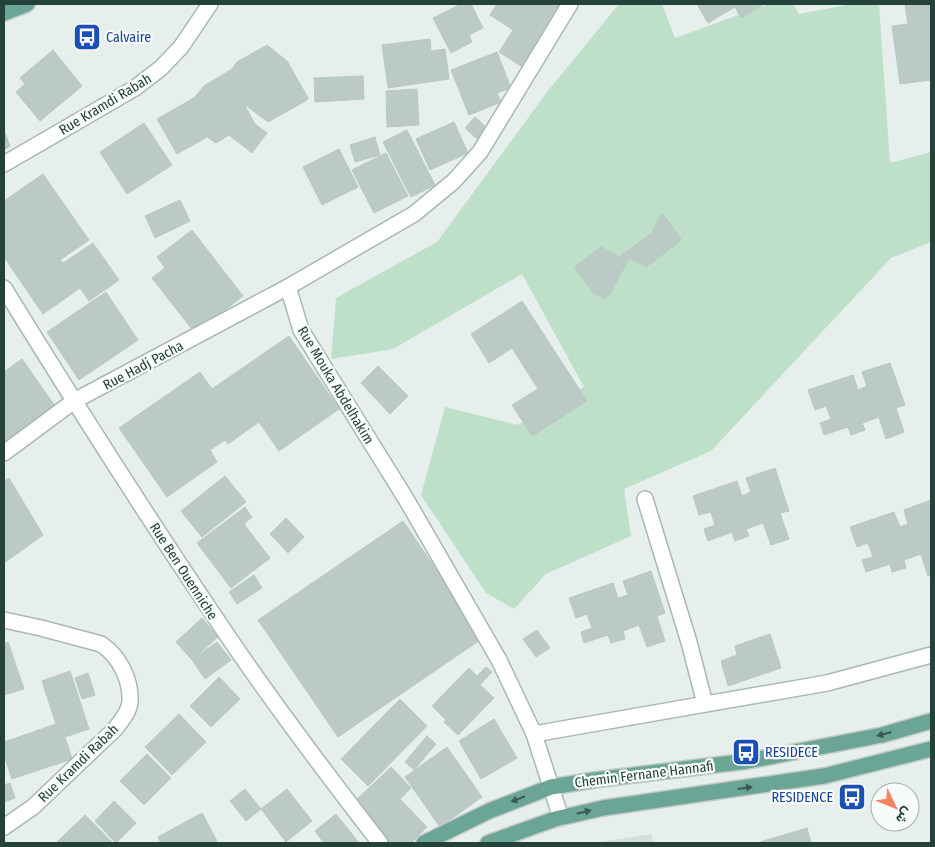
<svg xmlns="http://www.w3.org/2000/svg" width="935" height="847" viewBox="0 0 935 847" font-family="'Fira Sans Condensed',Vazirmatn,sans-serif">
	<style>
		.built { fill: #d4dfda }
		.green { fill: #bfe0c8 }
		.building { fill: #bbcac4; stroke: #b8c9c2 }
		.lines { fill: none; stroke-linecap: round; stroke-linejoin: round }
		.minor-casing { stroke: #a8b8b2; stroke-width: 18 }
		.major-casing { stroke: #c2cac8; stroke-width: 18 }
		.minor { stroke: #fff; stroke-width: 15 }
		.major { stroke: #6aa596; stroke-width: 15 }
		.oneway { fill: #365b51 }
		.labels { text-anchor: middle; stroke-width: 4.5; stroke-linejoin: round; paint-order: stroke }
		.transit-label { font-size: 14px; fill: #164399; stroke: #f7fbf9; text-anchor: start }
		.street-label { font-size: 14px; fill: #24423a; stroke: #f7fbf9 }
	</style>
	<rect width="100%" height="100%" fill="#e6efeb"/>
	<polygon class="built" points="651,834 654,843 594,843"/>
	<polygon class="green" points="619,4 662,4 675,38 769,4 793,4 799,14 852,4 879,4 890,163 931,152 931,242 891,258 711,451 624,489 631,536 546,574 514,609 486,593 421,495 445,407 518,425 584,387 522,274 393,349 331,359 336,298 437,242 547,92"/>
	<g class="building">
		<polygon points="461,4 471,4 483,28 469,35 472,42 451,53 433,18"/>
		<polygon points="497,4 566,4 524,68 499,52 513,30 490,15"/>
		<polygon points="697,4 764,4 741,18 735,7 708,23"/>
		<polygon points="905,4 931,4 931,80 900,84 892,26 908,24"/>
		<polygon points="430,39 431,51 445,49 449,79 388,88 382,45"/>
		<polygon points="267,45 287,61 308,98 307,100 268,122 244,104 255,124 267,133 252,153 229,135 216,143 207,137 177,154 157,119 194,98 204,86 232,69 237,62"/>
		<polygon points="53,50 82,86 40,121 16,92 25,84 20,78"/>
		<polygon points="497,52 511,88 497,93 501,102 469,115 451,70"/>
		<polygon points="363,76 364,99 315,102 314,78"/>
		<polygon points="417,89 419,125 387,127 386,91"/>
		<polygon points="475,117 488,129 478,140 465,128"/>
		<polygon points="454,122 468,153 430,170 416,139"/>
		<polygon points="144,123 172,165 127,194 100,152"/>
		<polygon points="4,130 10,146 4,150"/>
		<polygon points="407,130 435,185 411,197 383,142"/>
		<polygon points="375,137 380,155 355,162 350,145"/>
		<polygon points="339,149 358,187 322,205 303,167"/>
		<polygon points="386,153 408,196 374,213 352,170"/>
		<polygon points="43,174 89,240 60,260 63,263 93,243 119,280 89,301 80,288 43,314 4,257 4,201"/>
		<polygon points="180,200 190,221 155,238 145,216"/>
		<polygon points="662,213 681,239 679,242 646,267 629,258 610,294 604,299 594,293 575,268 577,265 601,247 619,257 652,233"/>
		<polygon points="192,230 243,296 195,333 152,278 165,268 157,257"/>
		<polygon points="106,292 138,340 79,380 47,332"/>
		<polygon points="522,301 587,401 532,436 512,405 538,389 512,348 489,363 471,334"/>
		<polygon points="289,336 339,409 279,451 259,422 228,444 225,440 210,450 217,462 167,497 119,428 200,372 212,389"/>
		<polygon points="22,359 57,409 4,444 4,372"/>
		<polygon points="890,363 905,405 896,408 904,432 886,439 879,417 862,423 865,430 851,435 848,427 824,435 820,423 831,419 826,406 815,410 808,390 853,375 858,390 867,386 862,372"/>
		<polygon points="378,366 408,396 390,414 361,383"/>
		<polygon points="775,468 789,511 780,513 789,539 771,545 763,523 746,529 749,536 735,541 732,532 708,541 704,529 715,525 711,512 699,515 693,496 737,481 742,496 751,492 746,478"/>
		<polygon points="225,476 246,502 202,537 181,511"/>
		<polygon points="9,478 43,535 4,563 4,481"/>
		<polygon points="931,500 931,575 928,576 921,554 904,560 906,568 892,572 890,564 866,572 862,560 873,557 868,543 857,547 850,527 894,512 900,527 908,524 904,510"/>
		<polygon points="245,507 252,517 244,524 270,558 231,588 197,543"/>
		<polygon points="286,518 304,537 288,553 270,534"/>
		<polygon points="403,521 483,638 338,737 258,620"/>
		<polygon points="651,571 665,613 657,616 665,641 647,647 639,625 623,631 625,639 611,643 608,635 584,643 581,632 592,628 587,614 576,618 569,598 613,583 618,598 628,595 623,581"/>
		<polygon points="254,575 262,588 237,604 229,592"/>
		<polygon points="202,618 218,637 192,660 176,642"/>
		<polygon points="537,630 550,648 536,657 523,639"/>
		<polygon points="770,634 781,668 728,686 721,661 737,655 735,646"/>
		<polygon points="8,642 24,689 4,695 4,644"/>
		<polygon points="217,642 231,660 205,679 192,660"/>
		<polygon points="486,667 492,672 446,720 432,706 469,668 477,676"/>
		<polygon points="70,671 89,729 65,737 72,759 12,779 4,755 4,742 56,724 42,681"/>
		<polygon points="88,673 95,695 82,699 75,678"/>
		<polygon points="219,677 240,699 211,727 190,706"/>
		<polygon points="480,685 494,698 458,735 444,722"/>
		<polygon points="400,699 427,726 368,786 341,759"/>
		<polygon points="179,714 206,742 172,775 145,747"/>
		<polygon points="494,719 517,758 481,779 459,741"/>
		<polygon points="427,736 436,744 414,770 405,762"/>
		<polygon points="447,747 482,797 440,827 405,777"/>
		<polygon points="147,754 171,778 144,805 120,781"/>
		<polygon points="391,767 411,788 400,799 427,827 411,843 389,843 352,804"/>
		<polygon points="10,783 15,798 4,802 4,785"/>
		<polygon points="245,789 261,809 246,821 230,801"/>
		<polygon points="287,789 312,821 286,842 261,809"/>
		<polygon points="114,801 136,823 116,843 95,821"/>
		<polygon points="202,813 217,841 212,843 161,843 158,837"/>
		<polygon points="336,814 359,843 324,843 315,831"/>
		<polygon points="85,815 113,843 56,843"/>
		<polygon points="807,828 811,843 760,843 760,842"/>
	</g>
	<g class="lines">
		<g class="minor-casing">
			<g id="minor">
				<polyline points="4,164 135,88 161,68 181,47 210,4"/>
				<path d="M4,288C74,402 146,515 221,626C271,701 325,772 380,843"/>
				<polyline points="4,453 74,401 288,287"/>
				<polyline points="645,499 689,642 705,704"/>
				<path d="M4,620L41,628L101,644C119,656 131,679 130,701C130,711 121,721 115,729L33,807L4,827"/>
				<polyline points="534,734 827,683 931,655"/>
				<polyline points="561,818 534,734 499,660 406,499 301,330 288,287 414,214 454,181 480,152 570,4"/>
			</g>
		</g>
		<g class="major-casing">
			<g id="major">
				<polyline points="4,13 27,4"/>
				<polyline points="424,843 489,811 551,787 594,780 748,761 882,735 931,721"/>
				<polyline points="488,843 555,819 603,808 824,776 931,749"/>
			</g>
		</g>
		<use href="#minor" class="minor"/>
		<use href="#major" class="major"/>
	</g>
	<defs><path id="oneway-solid" d="M-6-.8H1V-3.2L6.5 0L1 3.2V.8H-6Z" transform="scale(1.25)"/></defs>
	<g class="oneway">
		<use href="#oneway-solid" transform="translate(884 734) rotate(166)"/>
		<use href="#oneway-solid" transform="translate(745 788) rotate(-8)"/>
		<use href="#oneway-solid" transform="translate(518 799) rotate(159)"/>
		<use href="#oneway-solid" transform="translate(584 812) rotate(-14)"/>
	</g>
	<defs>
		<g id="bus-square" transform="scale(1.4375)"><rect x="-9" y="-9" width="18" height="18" rx="4" fill="#1a4fb4" stroke="#f7fbf9"/><path d="M-5-6H5V4H4V6H2V4H-2V6H-4V4H-5ZM-3.5-4V0h7V-4ZM-3.5 1.2v1.5H-2V1.2ZM2 1.2v1.5H3.5V1.2Z" fill="#fff"/></g>
	</defs>
	<g fill-rule="evenodd">
		<use href="#bus-square" x="87" y="37"/>
		<use href="#bus-square" x="746" y="752"/>
		<use href="#bus-square" x="852" y="797"/>
	</g>
	<g class="labels">
		<g class="transit-label">
			<text x="106" y="42">Calvaire</text>
			<text x="765" y="757">RESIDECE</text>
			<text x="833" y="802" text-anchor="end">RESIDENCE</text>
		</g>
		<g class="street-label">
			<text transform="translate(105 104) rotate(-31)" y="5">Rue Kramdi Rabah</text>
			<text transform="translate(143 365) rotate(-28)" y="5">Rue Hadj Pacha</text>
			<text transform="translate(336 385) rotate(59)" y="5">Rue Mouka Abdelhakim</text>
			<text transform="translate(184 571) rotate(57)" y="5">Rue Ben Ouenniche</text>
			<text transform="translate(78 763) rotate(-44)" y="5">Rue Kramdi Rabah</text>
			<text transform="translate(644 774) rotate(-7)" y="5">Chemin Fernane Hannafi</text>
		</g>
	</g>
	<rect width="935" height="847" fill="none" stroke="#24423a" stroke-width="10"/>
	<g transform="translate(895 807) rotate(133)"><circle r="24" fill="#f7fbf9" stroke="#a3b1ad"/>
	<path d="M0-4L9 19L0 12L-9 19Z" fill="#f4845f"/>
	<text y="-8" font-size="14" font-weight="bold" text-anchor="middle" fill="#24423a">ش</text>
	</g>
</svg>
